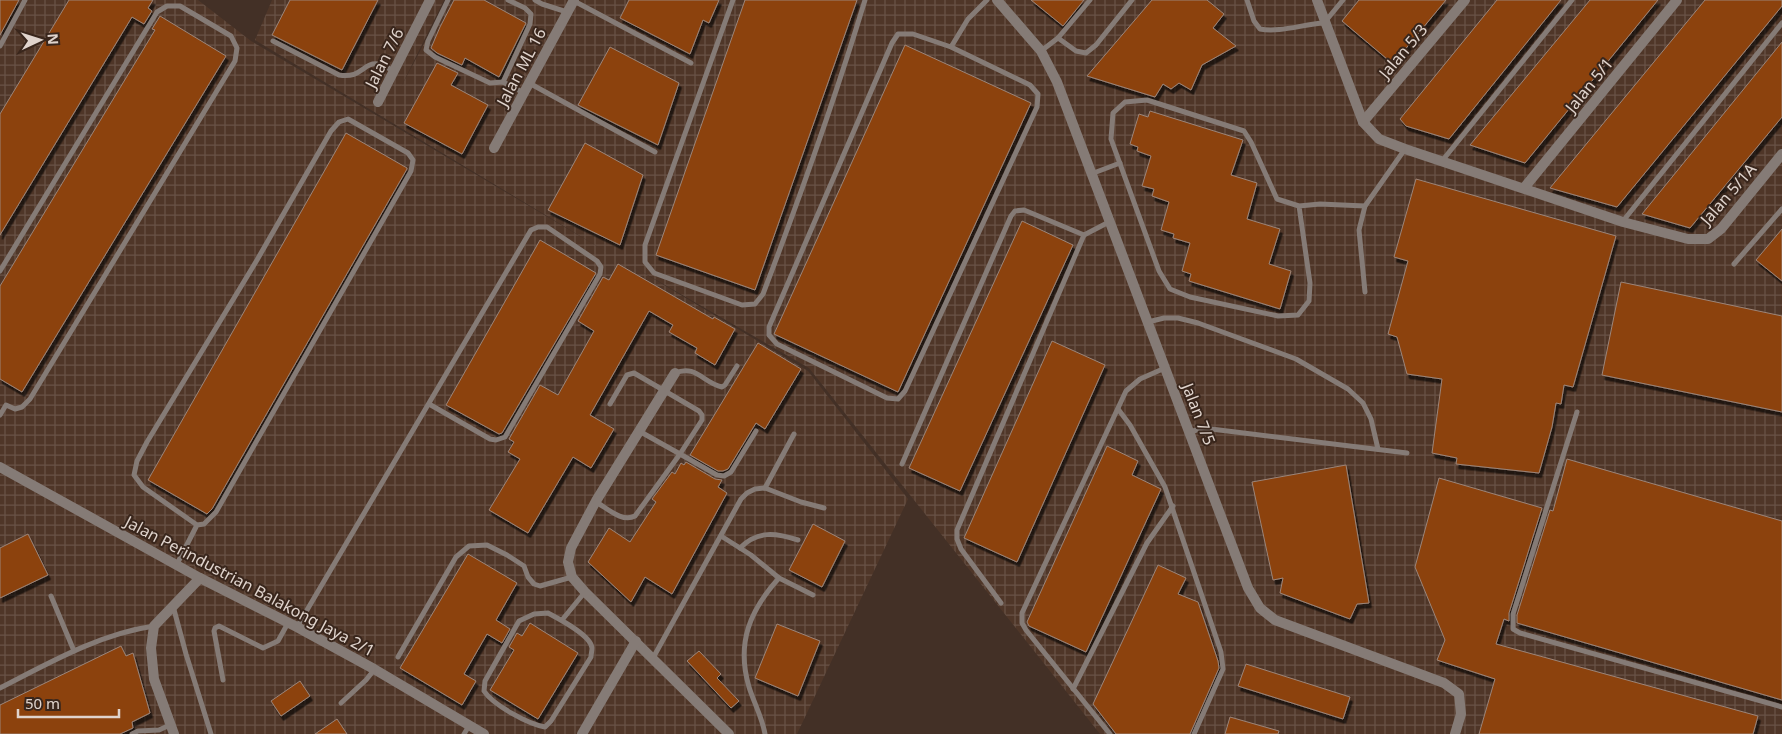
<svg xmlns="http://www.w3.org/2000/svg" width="1782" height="734" viewBox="0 0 1782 734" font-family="'Noto Sans',sans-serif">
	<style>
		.industrial { fill: url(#industrial-grid) }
		.building { fill: #8c420d; stroke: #9c8579; filter: url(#shadow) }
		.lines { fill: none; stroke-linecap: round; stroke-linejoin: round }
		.service { stroke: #857b76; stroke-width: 5 }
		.minor { stroke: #857b76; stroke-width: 10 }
		.labels { text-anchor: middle; stroke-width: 4; stroke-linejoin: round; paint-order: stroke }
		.street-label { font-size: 16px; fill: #e0d4cd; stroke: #39261c }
	</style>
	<defs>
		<pattern id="industrial-grid" width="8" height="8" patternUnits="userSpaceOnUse" patternTransform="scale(1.25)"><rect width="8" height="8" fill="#4f3628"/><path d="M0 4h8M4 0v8" fill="none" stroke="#685246"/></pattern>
		<filter id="shadow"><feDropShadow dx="2.5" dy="4.5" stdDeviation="0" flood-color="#0009"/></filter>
	</defs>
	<rect width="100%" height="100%" fill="#433026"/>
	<polygon class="industrial" points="0,0 198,0 251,41 610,254 255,40 272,0 444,0 401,87 447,0 1782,0 1782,734 1100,734 809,368 632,266 808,371 908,499 797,734 0,734"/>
	<g class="building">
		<polygon points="0,0 19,0 0,35"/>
		<polygon points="69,0 153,0 148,8 152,11 144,24 132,17 0,235 0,114"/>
		<polygon points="290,0 378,0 342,70 272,35"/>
		<polygon points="454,0 484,0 526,23 499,77 465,58 462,65 437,53 431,48 440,27"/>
		<polygon points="629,0 719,0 709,23 703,20 690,54 620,18"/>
		<polygon points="745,0 857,0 755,290 656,255"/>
		<polygon points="1031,0 1084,0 1063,26"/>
		<polygon points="1152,0 1207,0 1224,14 1213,28 1236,46 1202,65 1191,90 1179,83 1171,89 1163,84 1155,97 1087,76"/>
		<polygon points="1359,0 1446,0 1393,64 1342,21"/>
		<polygon points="1497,0 1561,0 1449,139 1406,126 1400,119"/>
		<polygon points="1590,0 1658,0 1525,163 1470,145"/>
		<polygon points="1705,0 1782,0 1782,6 1617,207 1550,188"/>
		<polygon points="160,16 226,56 22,392 0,379 0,286 155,30 152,29"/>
		<polygon points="1782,42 1782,117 1690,228 1642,214"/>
		<polygon points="905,45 1031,103 898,392 774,334"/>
		<polygon points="610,47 679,83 658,145 578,105"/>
		<polygon points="437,63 458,73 451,85 488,105 462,154 404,123"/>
		<polygon points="1150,111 1243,140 1231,175 1257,183 1247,219 1280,229 1269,264 1291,271 1280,309 1189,281 1191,274 1182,271 1190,243 1173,238 1174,234 1161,230 1169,202 1152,196 1154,189 1142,186 1151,156 1137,151 1138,147 1130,144 1139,114 1148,117"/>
		<polygon points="346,133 407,168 407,169 212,509 207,514 148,480"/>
		<polygon points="585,143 643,175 620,245 548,210"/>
		<polygon points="1416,179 1616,236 1573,387 1564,385 1561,404 1556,403 1552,427 1539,473 1456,464 1457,458 1432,453 1442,379 1407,374 1397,337 1388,334 1408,261 1394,257"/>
		<polygon points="1022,221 1073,245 960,491 909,468"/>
		<polygon points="1782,229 1782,281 1756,260"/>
		<polygon points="540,240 596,273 502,433 499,434 446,405"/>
		<polygon points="618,264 713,319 714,317 735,329 715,365 695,353 697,348 669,332 673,325 649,311 590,415 614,429 591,468 573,457 528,533 489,510 520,459 508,452 514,442 509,439 540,385 558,395 594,331 578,321 603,277 609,280"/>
		<polygon points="1621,282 1782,316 1782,412 1602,375"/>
		<polygon points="1052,341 1105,365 1017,562 964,538"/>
		<polygon points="758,343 801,369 765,429 756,423 728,469 723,471 718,471 690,455"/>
		<polygon points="1107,446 1138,461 1132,475 1161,489 1086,652 1029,626 1027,622"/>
		<polygon points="1567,459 1782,521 1782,700 1517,623 1517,615 1550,510 1553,511"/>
		<polygon points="686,462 715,479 722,480 718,487 727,493 672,594 645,577 631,602 588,562 609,528 630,542 656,502 652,499 672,472 675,474 681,463 684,465"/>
		<polygon points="1346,465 1369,603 1357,604 1350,619 1280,593 1283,578 1273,580 1252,482"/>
		<polygon points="1439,478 1542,508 1509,613 1509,621 1504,619 1496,644 1758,716 1753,734 1479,734 1495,679 1437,660 1445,640 1415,567"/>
		<polygon points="813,524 845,541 822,587 789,570"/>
		<polygon points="28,534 48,575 0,598 0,548"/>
		<polygon points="468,554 517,583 496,620 510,629 502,643 487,634 464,674 476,681 462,705 400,668"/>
		<polygon points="1158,565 1186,578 1178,594 1198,602 1218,661 1219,668 1190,734 1116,734 1093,704"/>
		<polygon points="530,623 578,653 538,719 490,690 514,650 509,647 517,633 522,636"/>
		<polygon points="777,624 820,641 798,696 755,678"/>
		<polygon points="121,646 126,656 133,653 150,713 132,722 133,728 120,734 0,734 0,705"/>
		<polygon points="699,651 721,674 717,678 739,701 731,708 687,661"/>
		<polygon points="1246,664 1350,697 1343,719 1238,686"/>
		<polygon points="300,681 310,696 281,716 271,701"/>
		<polygon points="1230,717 1279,731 1278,734 1225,734"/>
		<polygon points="337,719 347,734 315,734"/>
	</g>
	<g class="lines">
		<g class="service">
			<polyline points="448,0 428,41 426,50 435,57 490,83 503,82 524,93"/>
			<polyline points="535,0 542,4 567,12"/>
			<path d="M733,0L645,245V262L654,273L742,305L755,304L763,294C800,197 835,99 865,0"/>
			<path d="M1247,0L1254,21L1260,29C1279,33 1304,24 1324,23L1343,0"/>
			<polyline points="574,1 691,63"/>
			<polyline points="1058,38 1076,51 1086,53 1096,45 1132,0"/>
			<path d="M273,41L339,75C362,79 363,62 378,64C384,65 389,69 394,71"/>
			<polyline points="0,46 25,0"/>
			<polyline points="951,47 1030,85 1038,94 1037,107 905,391 898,399 887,398 777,344 769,335 769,327 892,43 898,34 913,34 951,47 968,19 987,0"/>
			<polyline points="1041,51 1058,38 1090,0"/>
			<polyline points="503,82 530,24 531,14 525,8 508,0"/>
			<polyline points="529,83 655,152"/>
			<polyline points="1442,161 1572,0"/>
			<polyline points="1091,174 1120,163"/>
			<polyline points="1299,206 1277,199 1251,142 1244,131 1147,100 1125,102 1113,113 1111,139 1159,271 1170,289 1190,297 1278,316 1298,315 1309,301 1310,283 1299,206 1320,204 1365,206"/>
			<polyline points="1623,221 1782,23"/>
			<polyline points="1734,264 1782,209"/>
			<polyline points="0,271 157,12 167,6 180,6 231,36 237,48 235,61 30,399 22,407 15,409 6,405 0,415"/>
			<polyline points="1365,292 1359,230 1365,206 1405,149"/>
			<polyline points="1148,322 1164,318 1178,318 1198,323 1296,359 1348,389 1363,403 1371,419 1378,449"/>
			<path d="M675,373C696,364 703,383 722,387L725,385L737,366"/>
			<polyline points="610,404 627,375 634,373 699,411 702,415 702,420 680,454 717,475 724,476 731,472 756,431"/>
			<polyline points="1118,409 1130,425 1165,487 1221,652 1223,669 1194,734"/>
			<polyline points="1577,412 1513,614 1513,629 1520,633 1782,707"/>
			<polyline points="1190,432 1203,428 1407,453"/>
			<polyline points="902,464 1011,216 1015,211 1024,210 1084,235"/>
			<polyline points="765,488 794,434"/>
			<path d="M596,502C607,508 622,523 635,516L680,454L639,431"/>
			<polyline points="721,536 751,555 779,578 813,595"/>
			<path d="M740,548C758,530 776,533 798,540"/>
			<polyline points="176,566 197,525 143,487 134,475 137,461 147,442 257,260 331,131 339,122 348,119 408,153 413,160 411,171 216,512 204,524 197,525"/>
			<polyline points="51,596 74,651"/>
			<polyline points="1001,603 961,549 957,539 957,530 1084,235 1109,222"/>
			<polyline points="173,606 186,654 211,734"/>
			<path d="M548,613C559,619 591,635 592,648C592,651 591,654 591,657L551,721L545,727C528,724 493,705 484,691L485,681L519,621L534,614Z"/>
			<polyline points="562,620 585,592"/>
			<polyline points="297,627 531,230 538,227 547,227 597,261 601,267 600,274 505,437 496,440 490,439 429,404"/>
			<polyline points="398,657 456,557 469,546 487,545 507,555 524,566 528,577 534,584 540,586 572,577"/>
			<polyline points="653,658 741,499 747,493 755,489 765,488 801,502 824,508"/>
			<polyline points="223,680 214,631 215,628 219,626 263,648 278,641 288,623"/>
			<path d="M0,688C49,663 99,634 154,626"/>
			<polyline points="1073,689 1147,543 1173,506"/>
			<polyline points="341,703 366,680 374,670"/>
			<polyline points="132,734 138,731 159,730 170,725"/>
			<polyline points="464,734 469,726"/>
			<path d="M765,734C762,717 754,703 749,687C736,643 750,610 779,578"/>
			<polyline points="1110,734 1026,630 1022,623 1022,613 1126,391 1140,379 1165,368"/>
		</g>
		<g class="minor">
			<polyline points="997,0 1041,51 1057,82 1248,588 1260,608 1275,620 1444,683 1459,694 1461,714 1455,734"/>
			<polyline points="1317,0 1363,122 1379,139 1405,149 1623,222 1688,239 1708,239 1721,229 1782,154"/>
			<polyline points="378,102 430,0"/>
			<polyline points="1363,122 1465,0"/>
			<polyline points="494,148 574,0"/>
			<polyline points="1524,188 1677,0"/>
			<polyline points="675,373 596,501 571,548 568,562 572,577 585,592 729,734"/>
			<polyline points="0,467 200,578 297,627 374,669 484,734"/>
			<polyline points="174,734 154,679 151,648 154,626 200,578"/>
			<polyline points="582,734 636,641"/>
		</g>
	</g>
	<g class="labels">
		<g class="street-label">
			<text transform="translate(1403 51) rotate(-50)" y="6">Jalan 5/3</text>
			<text transform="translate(384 58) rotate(-63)" y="6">Jalan 7/6</text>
			<text transform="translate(521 67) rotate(-62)" y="6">Jalan ML 16</text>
			<text transform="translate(1589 85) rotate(-51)" y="6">Jalan 5/1</text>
			<text transform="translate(1728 194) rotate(-49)" y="6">Jalan 5/1A</text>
			<text transform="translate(1199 414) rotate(69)" y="6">Jalan 7/5</text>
			<text transform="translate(250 586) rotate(28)" y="6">Jalan Perindustrian Balakong Jaya 2/1</text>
		</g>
	</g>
	<g transform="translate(40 40) rotate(86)" stroke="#39261c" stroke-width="4" paint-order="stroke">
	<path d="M0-4L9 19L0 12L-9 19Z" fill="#e0d4cd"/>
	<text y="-8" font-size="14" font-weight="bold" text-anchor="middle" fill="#e0d4cd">N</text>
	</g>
	<path d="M18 709v8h101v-8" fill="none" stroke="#e0d4cd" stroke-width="2.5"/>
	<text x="25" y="709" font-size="15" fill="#e0d4cd" stroke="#39261c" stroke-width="4" paint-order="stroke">50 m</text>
</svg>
